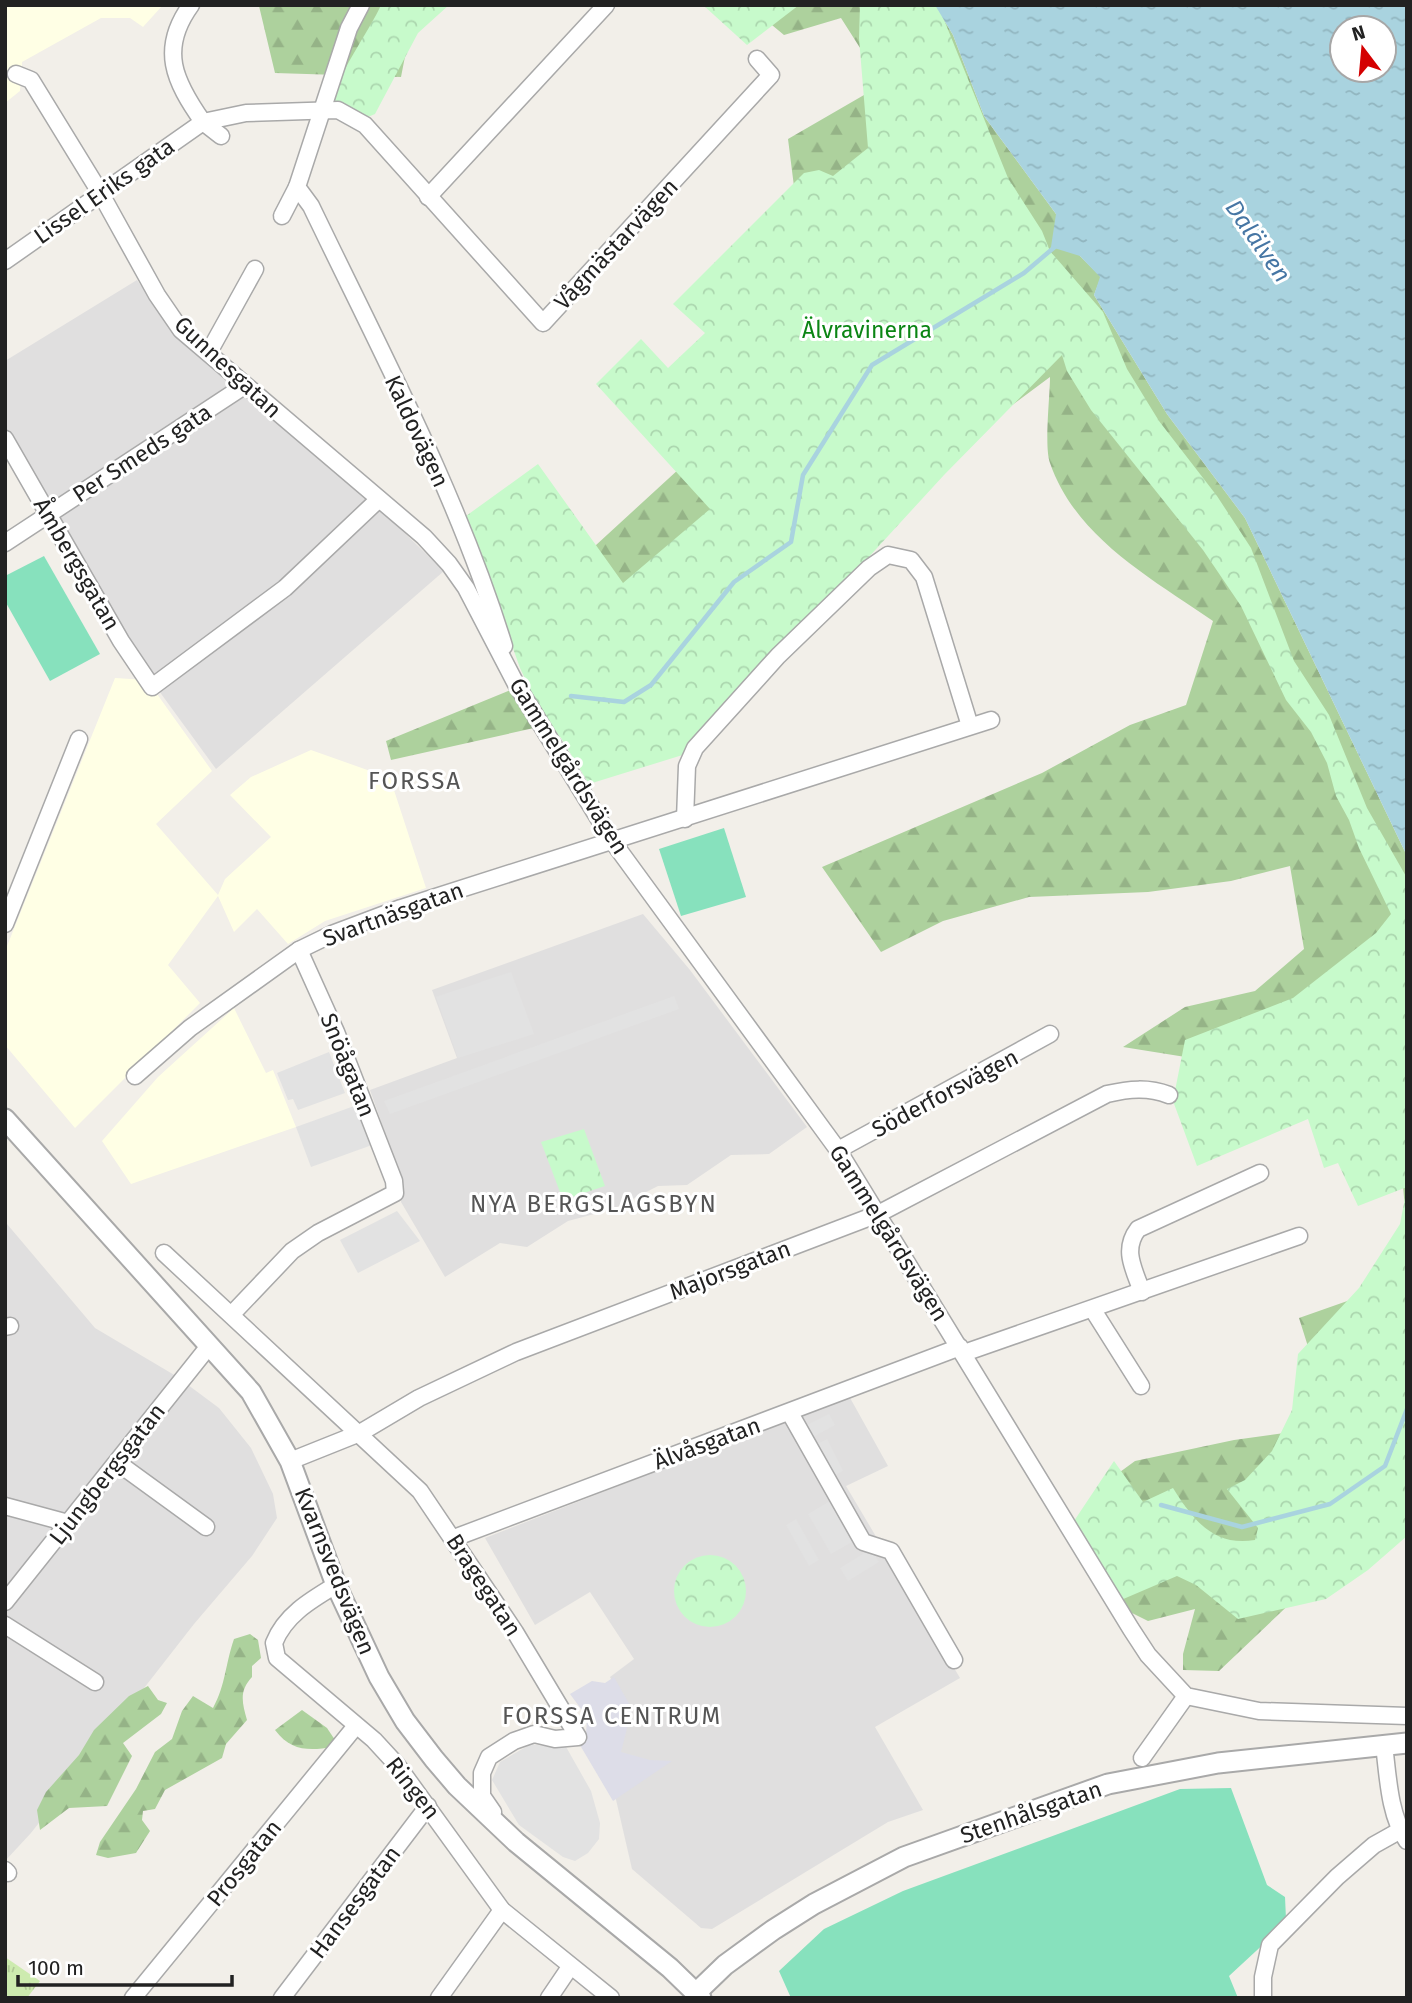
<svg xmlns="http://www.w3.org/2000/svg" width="1412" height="2003" viewBox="0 0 1412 2003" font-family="'Fira Sans',sans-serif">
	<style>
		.residential { fill: #e0dfdf }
		.education { fill: #ffffe5 }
		.grass { fill: url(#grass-tufts) }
		.forest { fill: url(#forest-firs) }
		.park { fill: url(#park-crowns) }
		.pitch { fill: #87e1bd }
		.parking { fill: #e2e2e2 }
		.plaza { fill: #dddde8 }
		.water { fill: url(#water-ripples); fill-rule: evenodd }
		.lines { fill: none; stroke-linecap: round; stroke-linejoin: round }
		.stream { stroke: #a9d3df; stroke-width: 4.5 }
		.minor-casing { stroke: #a9a9a9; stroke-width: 19 }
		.tertiary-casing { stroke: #a9a9a9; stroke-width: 23 }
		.minor { stroke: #fff; stroke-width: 16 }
		.tertiary { stroke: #fff; stroke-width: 19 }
		.labels { text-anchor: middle; stroke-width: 6; stroke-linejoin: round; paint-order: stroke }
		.street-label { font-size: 23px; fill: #222; stroke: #fff }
		.park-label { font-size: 23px; fill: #0b8514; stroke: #fff }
		.water-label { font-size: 24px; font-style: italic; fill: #4676a4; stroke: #fff }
		.neighbourhood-label { font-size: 24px; letter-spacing: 2px; fill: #555; stroke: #fff }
	</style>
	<defs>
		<pattern id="grass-tufts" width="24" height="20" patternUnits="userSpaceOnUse" patternTransform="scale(1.75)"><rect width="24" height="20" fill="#cdebaf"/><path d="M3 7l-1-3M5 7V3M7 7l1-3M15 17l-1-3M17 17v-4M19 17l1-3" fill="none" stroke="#b0c996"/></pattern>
		<pattern id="forest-firs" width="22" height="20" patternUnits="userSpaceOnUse" patternTransform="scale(1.75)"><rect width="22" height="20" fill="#add19d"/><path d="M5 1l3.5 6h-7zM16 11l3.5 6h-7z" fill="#95b387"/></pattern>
		<pattern id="park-crowns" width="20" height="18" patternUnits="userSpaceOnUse" patternTransform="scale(1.75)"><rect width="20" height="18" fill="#c7facb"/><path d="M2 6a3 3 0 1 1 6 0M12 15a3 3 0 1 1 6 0" fill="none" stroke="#abd6ae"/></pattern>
		<pattern id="water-ripples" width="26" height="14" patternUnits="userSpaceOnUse" patternTransform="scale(1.75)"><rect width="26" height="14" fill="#a9d3df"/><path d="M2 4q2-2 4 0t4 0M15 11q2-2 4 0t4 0" fill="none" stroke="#91b5bf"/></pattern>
	</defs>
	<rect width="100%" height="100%" fill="#f2efe9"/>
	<g class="residential">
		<polygon points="137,280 178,336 363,493 444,571 216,769 143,669 5,433 5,361"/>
		<polygon points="643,914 690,970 807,1127 769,1154 731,1155 687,1185 658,1186 613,1209 568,1221 527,1247 500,1243 445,1277 401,1202 402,1181 370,1090 457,1058 432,990"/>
		<polygon points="7,1224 95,1328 176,1376 219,1408 251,1448 273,1494 277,1518 252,1556 194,1624 31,1833 5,1861"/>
		<polygon points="849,1396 888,1466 846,1486 960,1678 875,1727 923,1810 888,1822 712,1929 701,1928 632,1869 614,1791 614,1750 628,1711 610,1677 634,1659 590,1592 535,1625 485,1538"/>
	</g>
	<g class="education">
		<polygon points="5,5 163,5 143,27 130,18 101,18 22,62 20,91 5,103"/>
		<polygon points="115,678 147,680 212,771 156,824 218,895 225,879 271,837 230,795 251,777 311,750 390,778 426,888 325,921 288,944 257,909 234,932 218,896 168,965 200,1003 75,1128 5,1045 5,951"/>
		<polygon points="234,1008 266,1073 273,1070 296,1127 131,1184 102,1141 158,1077"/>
	</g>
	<polygon class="grass" points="5,1957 40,1981 27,1998 5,1998"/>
	<g class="forest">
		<polygon points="444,5 409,36 401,77 275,73 259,6"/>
		<path d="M748,5H935L953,35L984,116L1056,214L1080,256L1101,277L1094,295L1167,414L1245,518L1407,856V1231L1402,1175L1346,1129L1198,1059L1123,1047L1185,1007L1255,991L1304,949L1290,866L1231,881L1148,892L1029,897L943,921L881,952L822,867L1042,773L1130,725L1186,705L1213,621C1151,578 1076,538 1050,463C1044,447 1050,396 1050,377L938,460L561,722L391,760L386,741L589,658L571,568L814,345L788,139L883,84L841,18L784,35Z"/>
		<polygon points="1407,1280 1319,1576 1219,1671 1183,1670 1183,1654 1195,1609 1148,1621 1122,1608 1080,1536 1098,1488 1135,1461 1234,1440 1313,1429 1316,1372 1299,1318"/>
		<path d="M250,1634L258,1640L261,1658L252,1666V1677C239,1691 242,1702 247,1720L226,1744L222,1758L165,1790L155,1809L143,1811L142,1820L150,1831L136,1853L108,1858L96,1855L100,1842L136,1789L155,1752L172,1739L182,1711L193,1696L213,1708C226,1684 225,1665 234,1639Z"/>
		<polygon points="148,1686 158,1700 167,1703 161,1714 123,1743 132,1756 107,1806 69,1808 40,1830 37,1810 46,1792 79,1755 94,1730 129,1696"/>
		<path d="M302,1710L327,1728L335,1740L333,1747C308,1751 291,1751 275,1730Z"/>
	</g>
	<g class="park">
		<path d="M381,5H449L418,33L375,114L363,119L333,102C334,79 370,30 381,5Z"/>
		<polygon points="703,5 799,5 747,45"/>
		<polygon points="860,5 938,5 1008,178 1042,231 1050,251 1103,312 1127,369 1159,421 1217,496 1251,548 1294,661 1329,715 1367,808 1407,878 1407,1187 1358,1206 1338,1163 1324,1168 1308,1119 1197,1166 1173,1101 1185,1040 1293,998 1376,933 1391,914 1359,848 1349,820 1336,796 1327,763 1311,732 1286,700 1241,606 1203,550 1091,410 1067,371 1062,355 944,475 689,753 589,784 561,738 543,717 520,668 466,516 538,464 623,583 710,509 596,384 641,339 668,368 705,333 673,304 804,173 819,170 833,176 868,148 859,38"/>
		<polygon points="584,1129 605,1186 563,1200 541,1142"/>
		<path d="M1407,1188V1536L1368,1570L1326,1599L1238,1619L1196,1585L1177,1576L1121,1600L1074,1521L1114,1461L1143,1502L1173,1488C1193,1520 1214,1547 1255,1540L1258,1528L1227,1489L1245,1480L1272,1451L1292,1410L1298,1354L1359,1288L1400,1224Z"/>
		<circle cx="710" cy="1591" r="36"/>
	</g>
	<g class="pitch">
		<polygon points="44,556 100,654 50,681 5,601 5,576"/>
		<polygon points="724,828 746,897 681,916 659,849"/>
		<polygon points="1231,1788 1267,1885 1285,1897 1286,1919 1283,1926 1229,1976 1238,1998 791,1998 779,1971 824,1929 903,1891 1180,1789"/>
	</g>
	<g class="parking">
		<polygon points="511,972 534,1034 458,1058 436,997"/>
		<polygon points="674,996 679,1009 390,1114 384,1101"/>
		<polygon points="329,1052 345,1093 298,1110 293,1099 288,1100 277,1073"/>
		<polygon points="357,1105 372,1145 311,1167 296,1127"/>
		<polygon points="397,1211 420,1241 358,1273 340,1240"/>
		<polygon points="829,1414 835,1425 813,1437 807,1425"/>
		<polygon points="827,1439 843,1471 832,1477 815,1445"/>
		<polygon points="830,1501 854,1541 831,1554 808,1514"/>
		<polygon points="796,1519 819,1560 809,1566 786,1525"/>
		<polygon points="871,1549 879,1562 848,1581 840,1568"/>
		<polygon points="559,1741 565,1745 591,1791 600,1823 599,1839 588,1853 575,1861 563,1857 519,1825 492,1780 500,1762 531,1744 545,1746"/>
	</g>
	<polygon class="plaza" points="614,1677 632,1709 621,1752 650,1760 672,1761 613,1801 577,1740 586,1735 587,1717 570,1694 592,1681 605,1683"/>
	<path class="water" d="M935,5H1407V856L1245,518L1167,414L1094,295L1100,277L1080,256L1051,247L1056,214L984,116L953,35ZM1342,28H1384V70H1342Z"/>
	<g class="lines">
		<g class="stream">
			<polyline points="571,696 624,702 651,685 734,582 791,542 803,475 872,365 1024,273 1057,245"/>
			<polyline points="1161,1505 1242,1527 1330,1504 1385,1466 1407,1409"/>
		</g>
		<g class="minor-casing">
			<g id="minor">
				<path d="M191,5C159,49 174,81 203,122L246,113L338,110L365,125L543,323L771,75L757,59"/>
				<path d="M361,5L349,28L297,187L311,206C380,350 457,493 504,646"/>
				<polyline points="16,74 31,80 101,194 157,295 181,330 424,537 449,564 466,588 516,684 613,842 838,1150 1131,1629 1148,1655 1186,1696 1259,1711 1407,1716"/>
				<polyline points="428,197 606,5"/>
				<polyline points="282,216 297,187"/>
				<polyline points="5,261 203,122 221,136"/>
				<polyline points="209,352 255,269"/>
				<polyline points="5,439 121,641 152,687 285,588 379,499"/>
				<polyline points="5,543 244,386"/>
				<polyline points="685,819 687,766 695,748 778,656 869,568 888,555 911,560 924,577 970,726"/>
				<polyline points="5,924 79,739"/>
				<polyline points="135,1076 190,1028 299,950 332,934 401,908 991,720"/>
				<polyline points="838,1150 1050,1034"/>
				<polyline points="164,1253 420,1491 515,1632 578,1737 555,1739 534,1734 514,1741 489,1757 482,1773 482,1796 493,1812"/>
				<path d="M1142,1292C1134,1269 1122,1250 1138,1229L1260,1173"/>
				<polyline points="1093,1310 1141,1386"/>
				<polyline points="232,1314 292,1251 318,1233 395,1193 394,1181 336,1032 299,950"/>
				<polyline points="5,1327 10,1326"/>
				<polyline points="964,1353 1299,1236"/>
				<polyline points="790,1413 863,1542 891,1551 954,1660"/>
				<path d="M290,1461L360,1433L419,1398L516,1352L878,1214L1107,1094C1129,1089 1148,1087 1169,1095"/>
				<polyline points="118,1463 206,1527"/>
				<polyline points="5,1506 68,1523"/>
				<polyline points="454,1538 960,1347"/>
				<path d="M336,1585C311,1600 285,1615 274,1643L277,1658L374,1740L397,1765L502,1910L611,1998"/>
				<polyline points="5,1602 209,1346"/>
				<polyline points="5,1625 95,1682"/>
				<path d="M1384,1745C1388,1776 1389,1815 1407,1841"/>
				<polyline points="1142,1758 1186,1696"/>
				<polyline points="5,1870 8,1873"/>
				<polyline points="133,1998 355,1727"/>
				<polyline points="282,1998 428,1806"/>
				<polyline points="439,1998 502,1910"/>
				<polyline points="549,1998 570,1967"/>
				<polyline points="1263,1998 1263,1977 1270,1945 1337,1877 1374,1845 1399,1831"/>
			</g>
		</g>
		<g class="tertiary-casing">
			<g id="tertiary">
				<polyline points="5,1119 251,1392 290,1461 336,1585 379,1677 405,1721 434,1759 457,1786 516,1842 670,1968 701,1998"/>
				<polyline points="697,1992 725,1965 773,1930 814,1904 904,1857 1108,1784 1218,1763 1407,1743"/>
			</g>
		</g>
		<use href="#minor" class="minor"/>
		<use href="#tertiary" class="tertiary"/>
	</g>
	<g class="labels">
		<g class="street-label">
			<text transform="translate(104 191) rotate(-35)" y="8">Lissel Eriks gata</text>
			<text transform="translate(616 244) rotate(-47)" y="8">Vågmästarvägen</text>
			<text transform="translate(228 367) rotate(43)" y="8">Gunnesgatan</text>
			<text transform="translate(417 431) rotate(65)" y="8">Kaldovägen</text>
			<text transform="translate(142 453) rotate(-33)" y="8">Per Smeds gata</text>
			<text transform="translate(77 564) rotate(60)" y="8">Åmbergsgatan</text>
			<text transform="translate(569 766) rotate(58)" y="8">Gammelgårdsvägen</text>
			<text transform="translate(393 914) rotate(-20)" y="8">Svartnäsgatan</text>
			<text transform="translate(348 1065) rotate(68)" y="8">Snöågatan</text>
			<text transform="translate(945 1093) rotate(-28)" y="8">Söderforsvägen</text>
			<text transform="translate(889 1233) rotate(58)" y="8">Gammelgårdsvägen</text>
			<text transform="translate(730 1270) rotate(-21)" y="8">Majorsgatan</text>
			<text transform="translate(707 1443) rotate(-20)" y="8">Älvåsgatan</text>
			<text transform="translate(107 1474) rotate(-52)" y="8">Ljungbergsgatan</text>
			<text transform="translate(335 1571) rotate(68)" y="8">Kvarnsvedsvägen</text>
			<text transform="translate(484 1585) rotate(57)" y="8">Bragegatan</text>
			<text transform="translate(413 1788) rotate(52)" y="8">Ringen</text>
			<text transform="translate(1031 1812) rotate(-19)" y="8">Stenhålsgatan</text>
			<text transform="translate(244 1863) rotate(-51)" y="8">Prosgatan</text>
			<text transform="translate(355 1902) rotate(-53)" y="8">Hansesgatan</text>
		</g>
		<g class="park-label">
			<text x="867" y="338">Älvravinerna</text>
		</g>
		<g class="water-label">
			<text transform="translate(1258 241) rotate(55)" y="8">Dalälven</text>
		</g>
		<g class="neighbourhood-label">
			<text x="415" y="789">FORSSA</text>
			<text x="594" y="1212">NYA BERGSLAGSBYN</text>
			<text x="612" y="1724">FORSSA CENTRUM</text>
		</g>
	</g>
	<rect width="1412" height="2003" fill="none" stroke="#222222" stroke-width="14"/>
	<g transform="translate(1363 49) rotate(344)"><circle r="33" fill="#ffffff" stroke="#a7a7a7" stroke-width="2"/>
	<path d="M0-5L12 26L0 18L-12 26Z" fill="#d40001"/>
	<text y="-10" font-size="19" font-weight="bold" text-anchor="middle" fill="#222222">N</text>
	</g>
	<path d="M18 1975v10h214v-10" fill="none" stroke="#222222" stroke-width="3.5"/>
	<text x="28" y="1975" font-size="21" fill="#222222" stroke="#ffffff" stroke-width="5" paint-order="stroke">100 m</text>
</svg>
